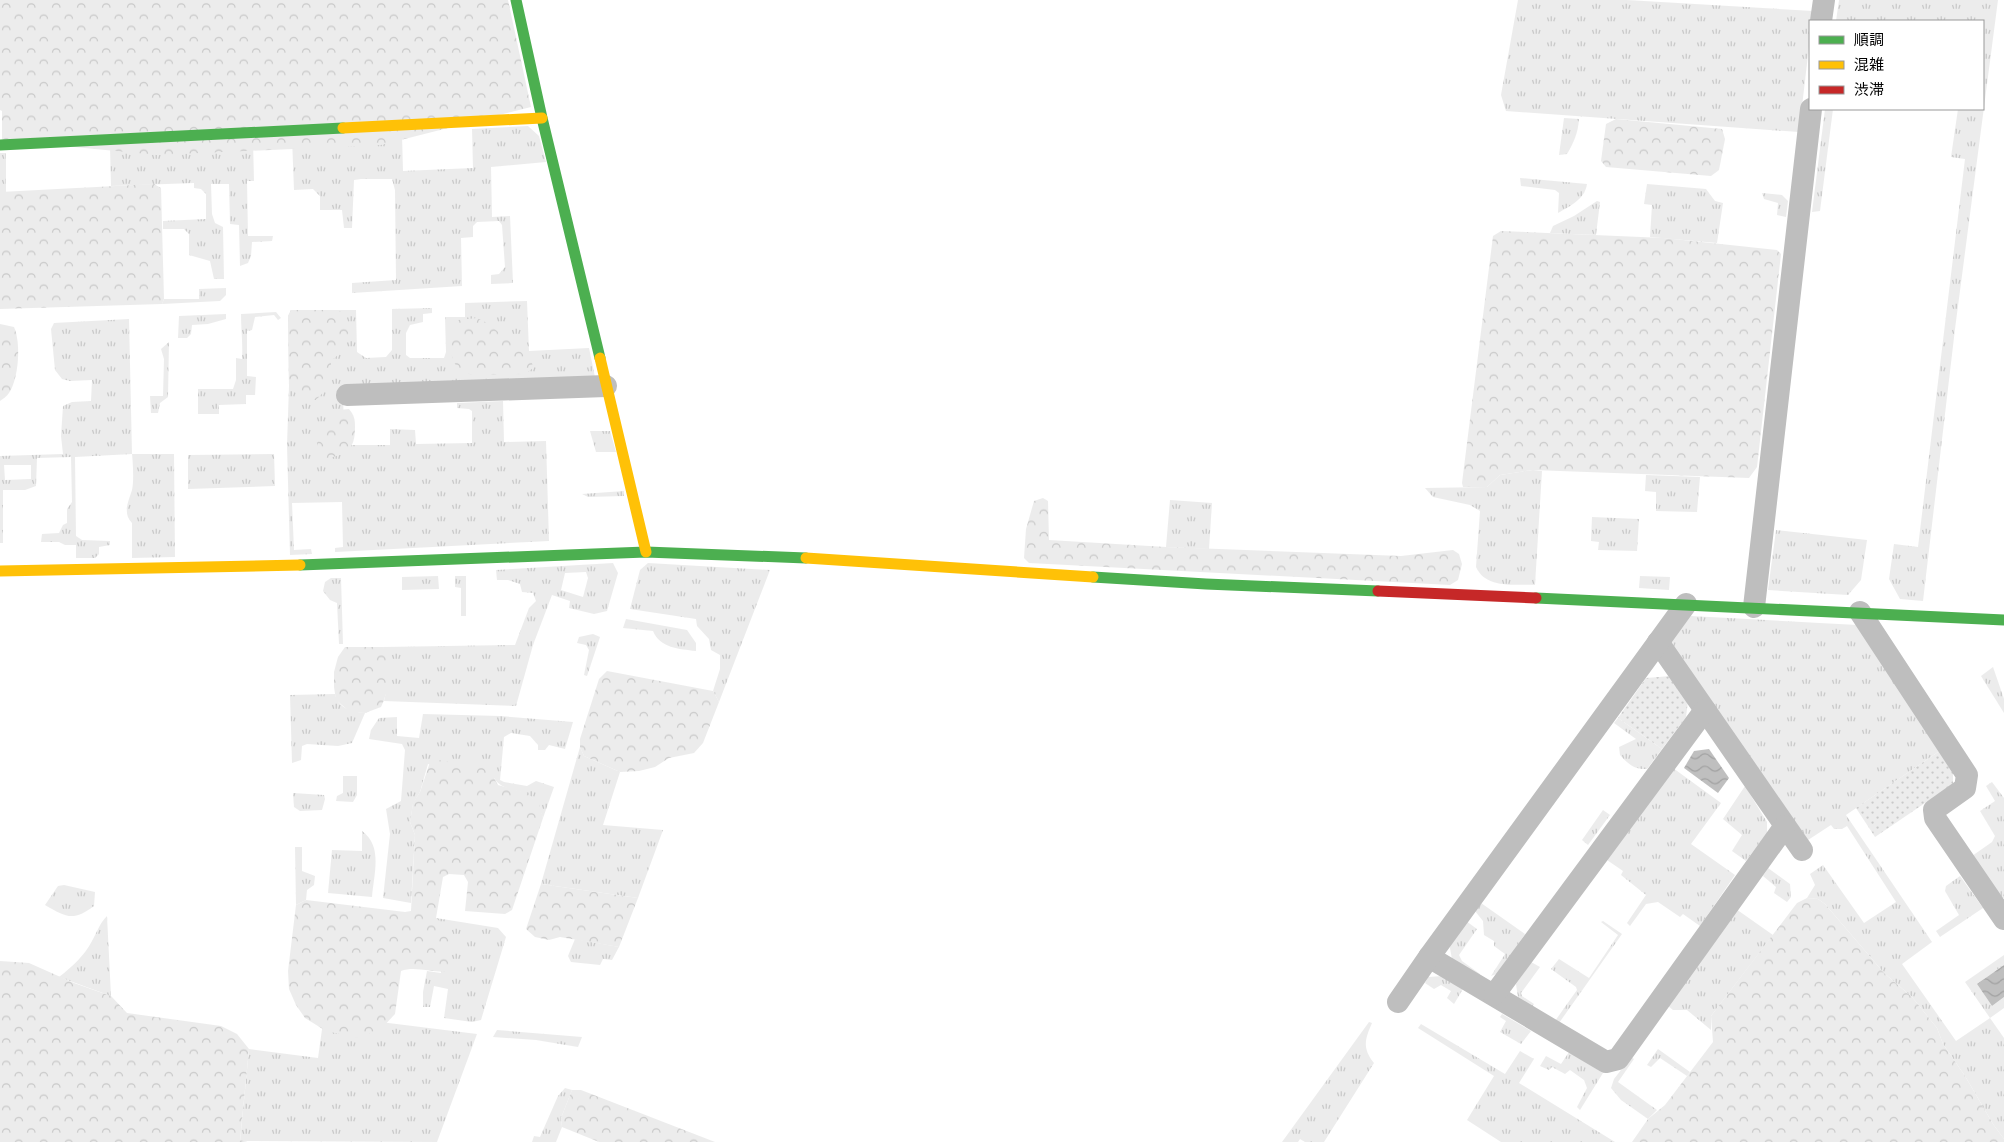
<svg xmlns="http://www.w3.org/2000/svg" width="2004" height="1142" viewBox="0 0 2004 1142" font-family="Rubik,'Noto Sans JP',sans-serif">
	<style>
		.grass { fill: url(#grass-tufts); fill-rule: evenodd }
		.forest { fill: url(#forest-crowns) }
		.park { fill: url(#park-dots) }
		.water { fill: url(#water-waves) }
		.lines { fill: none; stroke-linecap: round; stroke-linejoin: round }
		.street { stroke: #bebebe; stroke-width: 22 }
		.fast { stroke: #4caf50; stroke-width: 11 }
		.slow { stroke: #ffc107; stroke-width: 11 }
		.jam { stroke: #c62828; stroke-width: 11 }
	</style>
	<defs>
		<pattern id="grass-tufts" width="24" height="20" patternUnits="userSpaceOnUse" patternTransform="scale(1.25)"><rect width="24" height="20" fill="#ececec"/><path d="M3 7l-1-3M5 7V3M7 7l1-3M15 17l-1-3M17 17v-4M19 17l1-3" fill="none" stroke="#c9c9c9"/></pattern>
		<pattern id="forest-crowns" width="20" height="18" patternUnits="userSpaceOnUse" patternTransform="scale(1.25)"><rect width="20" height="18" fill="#ececec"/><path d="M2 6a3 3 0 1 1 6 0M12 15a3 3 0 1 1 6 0" fill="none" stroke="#c9c9c9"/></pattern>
		<pattern id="park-dots" width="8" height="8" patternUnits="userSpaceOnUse" patternTransform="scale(1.25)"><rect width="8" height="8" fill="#ececec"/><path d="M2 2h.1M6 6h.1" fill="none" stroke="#c9c9c9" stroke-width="1.8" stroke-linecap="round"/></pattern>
		<pattern id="water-waves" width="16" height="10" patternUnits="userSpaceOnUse" patternTransform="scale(1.25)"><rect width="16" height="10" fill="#bfbfbf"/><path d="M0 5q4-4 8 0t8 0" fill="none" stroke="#a2a2a2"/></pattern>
	</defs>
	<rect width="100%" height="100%" fill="#fff"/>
	<g class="grass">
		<polygon points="1518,0 1627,0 1813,11 1810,21 1810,38 1799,132 1506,111 1501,95"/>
		<polygon points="1839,0 1998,0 1955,329 1923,601 1900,599 1889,579 1894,544 1918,547 1965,159 1951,157 1958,109 1983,109 1983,21 1836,21"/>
		<polygon points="1825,109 1833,109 1820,211 1812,212"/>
		<path d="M1564,118L1579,119C1578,133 1574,142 1567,154L1559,155Z"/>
		<polygon points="528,126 539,136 546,162 491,167 492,217 510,216 513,283 491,284 491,275 499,274 505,267 502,225 499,221 477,222 473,226 473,237 461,238 462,286 352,293 352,283 396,280 395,190 392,179 361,179 354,180 352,228 344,228 342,210 320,210 320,196 313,189 294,190 292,138 402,135 403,171 473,168 472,129"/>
		<polygon points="253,141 254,181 247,181 248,236 273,236 272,241 252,242 251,256 248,263 240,266 239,225 230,224 229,184 211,184 212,214 215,223 223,227 224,279 214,279 210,261 189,255 189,234 184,229 163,229 163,221 206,219 206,194 201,189 194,188 194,183 111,186 110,147"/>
		<rect x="0" y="153" width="6" height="39"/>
		<path d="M1520,178L1587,184C1585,199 1570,206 1558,213L1559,193L1555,190L1521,186Z"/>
		<polygon points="1647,184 1706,189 1715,201 1723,203 1717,243 1650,237 1652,205 1644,204"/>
		<polygon points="1762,193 1782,195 1788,201 1786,217 1777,215 1778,203 1764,199"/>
		<polygon points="1597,201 1600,202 1596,235 1550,233 1553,226 1574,216"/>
		<polygon points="226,288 226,295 220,301 162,304 164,299 199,299 199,289"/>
		<polygon points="527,301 529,351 589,348 595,377 343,387 344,445 390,445 390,429 415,430 416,444 472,443 472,411 469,409 457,408 457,403 503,401 504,442 546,441 549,541 335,552 335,548 343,547 342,502 292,503 294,550 311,549 312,554 290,555 287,445 289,386 288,316 291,310 356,310 357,352 366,358 386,357 392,350 392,309 432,308 432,313 423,314 423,322 410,325 406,333 406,355 410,358 444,358 446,352 445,317 465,317 465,303"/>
		<path d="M276,312L281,318L278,320L274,315L255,317L252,330L247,331V376L256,377L255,395H246V404L219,405V414H198V389H233L236,380V358L242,359C243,343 241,330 241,314Z"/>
		<polygon points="226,314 226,319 208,324 192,325 191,334 187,338 178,338 179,316"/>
		<path d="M129,319L132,454H174L175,557L132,558V523C122,513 129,500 132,490C134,482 133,463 132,454L75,457L76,536L82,540L110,541V545L99,547V554L95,558H76V545H65L59,542H41L42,534L59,533L63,525L67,523V509L72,502L71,457L37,458L36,486L25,490H3V543H0V456L63,454L61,436L63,406L72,402L91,401L92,380L70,381L62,379L55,370L51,329L54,323ZM4,465H31V479L5,480Z"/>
		<polygon points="169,342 168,397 160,403 158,413 151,413 150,396 163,396 164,359 161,349"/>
		<polygon points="590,431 610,431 616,452 596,452"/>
		<polygon points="274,454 275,486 188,489 188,455"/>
		<path d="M1533,470L1542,471L1535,585C1514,584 1486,589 1476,567L1480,511L1470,505L1433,497L1425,488L1487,487L1500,475Z"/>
		<polygon points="1646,475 1700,477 1697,512 1656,511 1656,492 1645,491"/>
		<polygon points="624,491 624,496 588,497 582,494"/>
		<polygon points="1170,500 1212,503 1209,549 1166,547"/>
		<polygon points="1592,517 1639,519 1637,551 1598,550 1599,542 1591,541"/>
		<polygon points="1776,530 1867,540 1861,580 1848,595 1768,590"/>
		<path d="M613,563L618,573L607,611L594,614L569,608L570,601L552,595L533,645L516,706L384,701L386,692L383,647L515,645L529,608L536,601L533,593L522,592L520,584L508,580H497L496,570ZM586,572L588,578L583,597L561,590L565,573Z"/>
		<polygon points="648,563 770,570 719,702 713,691 720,669 720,655 711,650 709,639 697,626 696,619 630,609 640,570"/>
		<polygon points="438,576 439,589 402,590 402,577"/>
		<polygon points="455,576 466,576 466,616 461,616 461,588 455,587"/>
		<polygon points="1640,576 1670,577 1669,590 1639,588"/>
		<polygon points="331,578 341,578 343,644 339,644 337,603 330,600 323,591 325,582"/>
		<polygon points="1691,616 1857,625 1941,750 1846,815 1932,942 1902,964 1956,1041 1990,1018 1965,982 2004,955 2004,965 1977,984 1992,1006 2004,997 2004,1008 1990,1018 2004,1038 2004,1139 1993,1124 1965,1076 1943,1044 1937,1028 1912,997 1884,973 1825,904 1818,899 1807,898 1815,885 1810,874 1823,865 1864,923 1896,902 1847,826 1842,829 1834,829 1831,825 1808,840 1670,643"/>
		<path d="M626,619L687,630L696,643V651C679,649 660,648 653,631L623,628Z"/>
		<polygon points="593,634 600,637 587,676 584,675 589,650 586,645 577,643 579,637"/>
		<polygon points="1993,667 2004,699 2004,713 1981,676"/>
		<path d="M335,694C338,708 352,712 365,713L352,743L338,746L307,744L302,746L301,760L292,763L290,695Z"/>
		<path d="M423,714L500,716L573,722L565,749L549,745L545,750H538V745L530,736L511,733L504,737L500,780L504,782L527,786L536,781L554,787L543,818C531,779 508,799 494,778L428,764L420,792L413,804L410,822L415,835L411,903L383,898L390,834L386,809L401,801L405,750L402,744L369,739L371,730L379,718L397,717V736L419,738Z"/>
		<path d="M1618,718L1662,749L1647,769C1635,770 1628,764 1620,755L1619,747L1636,739L1614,723Z"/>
		<polygon points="580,747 584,756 620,772 603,825 663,830 638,898 541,884"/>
		<polygon points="1673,768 1721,803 1691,844 1735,875 1700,926 1683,914 1680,917 1658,902 1646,904 1630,926 1627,923 1646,895 1621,875 1623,871 1607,860"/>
		<polygon points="343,776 357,776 357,795 353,802 336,801 337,796 343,793"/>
		<polygon points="1992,782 2004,798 2004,898 2002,899 1972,856 1992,842 1995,836 1980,811 1995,801 1986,786"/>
		<polygon points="1745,786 1767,822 1767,833 1746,861 1732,851 1742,835 1723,819"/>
		<polygon points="293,793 324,795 325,799 322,810 300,811 294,807"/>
		<polygon points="1603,810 1610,815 1588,845 1582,840"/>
		<path d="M362,831C383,846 374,874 372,897L328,893L332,850L362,851Z"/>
		<polygon points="295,847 302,847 302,871 315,876 314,885 307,890 306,900 296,905"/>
		<polygon points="1768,868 1790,884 1791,897 1787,902 1774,893 1776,887 1763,876"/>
		<polygon points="1960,876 1983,908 1940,937 1936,931 1959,915 1945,891 1946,886"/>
		<path d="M64,885L95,892L94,906C73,922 66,917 45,905L58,886Z"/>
		<polygon points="1481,903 1525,934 1499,973 1491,976 1505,954 1494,946 1494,941 1484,935 1483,921 1475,911"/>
		<polygon points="1736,909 1773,935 1711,1016 1711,1030 1687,1010 1673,1010 1668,1006"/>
		<path d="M107,916L111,996L59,977C73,966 84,956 92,941C97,932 100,923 107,916Z"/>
		<polygon points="436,918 498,928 506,937 481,1020 472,1022 444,1018 448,989 434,986 430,1007 423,1007 423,992 427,971 441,973"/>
		<polygon points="1466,921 1477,929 1459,955 1462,961 1480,974 1479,977 1452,959 1449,943"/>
		<polygon points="1603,921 1622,934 1559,1023 1555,1021 1577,990 1576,987 1551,969 1559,959 1589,978 1618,935 1601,922"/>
		<polygon points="575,939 619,947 612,960 603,959 600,965 571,962 568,956"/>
		<polygon points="1531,962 1540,967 1521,993 1522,996 1534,1004 1532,1007 1518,998 1516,984"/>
		<polygon points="1443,976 1463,989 1454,1004 1447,998 1451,991 1441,985 1434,989 1425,983 1428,977"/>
		<polygon points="1502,1014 1531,1031 1521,1044 1500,1032 1506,1021 1500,1017"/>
		<polygon points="324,1015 477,1034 437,1142 240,1141 249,1049 318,1058"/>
		<path d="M1369,1022L1372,1023C1365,1039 1362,1048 1374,1063L1324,1142H1305L1300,1139L1298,1142H1282Z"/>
		<polygon points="1421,1024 1505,1074 1520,1051 1534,1059 1519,1083 1615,1142 1501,1142 1467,1120 1494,1076 1418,1028"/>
		<polygon points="497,1030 582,1037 578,1047 536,1040 493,1037"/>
		<polygon points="1658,1049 1690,1072 1687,1076 1660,1058 1651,1067 1647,1065"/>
		<polygon points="1569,1052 1603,1073 1580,1110 1577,1107 1587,1088 1584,1080 1570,1070 1565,1074 1552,1067 1549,1070 1540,1066 1546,1056 1561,1064"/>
		<polygon points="1631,1057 1634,1059 1618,1082 1657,1110 1648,1119 1621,1100 1611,1088 1614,1079"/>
		<polygon points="565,1088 572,1090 561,1118 562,1127 556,1142 532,1142 534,1136 540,1137 558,1096"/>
	</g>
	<g class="forest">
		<polygon points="0,0 508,0 531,107 381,145 157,155 2,140 2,111 0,110"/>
		<polygon points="1616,119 1722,129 1725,139 1719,170 1711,176 1606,167 1601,161 1606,124"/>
		<polygon points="154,184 161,188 164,299 162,304 0,309 0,192"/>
		<polygon points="1501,231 1664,238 1777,250 1781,254 1757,467 1749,478 1533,470 1500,475 1487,487 1463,487 1462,483 1493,236"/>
		<path d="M291,310H337L345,313C353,334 348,348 331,361C331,379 330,387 316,400H303L289,386L288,316Z"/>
		<polygon points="477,318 489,324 503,336 515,339 531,358 533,368 525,374 473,375 462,372 455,364 450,351 451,330 458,320"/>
		<path d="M0,324L14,327C21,342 19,378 9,393C7,396 3,399 0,401Z"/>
		<path d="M349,409C354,415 355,419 355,427C355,451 346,454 325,459L317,449L319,433L340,410Z"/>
		<polygon points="1043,498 1048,501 1049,540 1166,547 1401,556 1453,550 1459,554 1462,564 1458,580 1450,585 1029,563 1024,558 1026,529 1034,501"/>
		<path d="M345,647H383C391,665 390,689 381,707L365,713L350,712L336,700L334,687V672L338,657Z"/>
		<polygon points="607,671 713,691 719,702 703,743 694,753 669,758 655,767 639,771 620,772 584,756 580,747 580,739 599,679"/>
		<path d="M431,759L491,768L494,778L498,785L527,793L539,804L543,818L512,910L505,914L465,911L468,882L464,875L449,874L443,877L436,918L453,933L450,971C434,974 416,965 401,971L395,1014L380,1030L358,1038L326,1031L305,1018L296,1005L289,989L288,971L296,905L306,900L405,912L411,911L415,835L410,822L413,803L420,792Z"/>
		<polygon points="541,884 638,898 619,947 560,937 549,940 535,937 526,929"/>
		<polygon points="1807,898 1818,899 1825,904 1884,973 1912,997 1937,1028 1943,1044 1965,1076 1993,1124 2004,1139 2004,1142 1632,1142 1648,1119 1665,1105 1713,1042 1711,1016 1797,903"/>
		<polygon points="0,961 29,963 74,983 111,996 127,1013 221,1026 237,1034 249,1049 240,1140 247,1142 0,1142"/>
		<polygon points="572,1090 581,1090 715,1142 599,1142 562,1127 561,1118"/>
	</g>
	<g class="park">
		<polygon points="1671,676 1688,701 1686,717 1662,749 1618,718 1646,678"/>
		<polygon points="1941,750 1953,770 1953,784 1875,837 1856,808"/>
	</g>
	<g class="water">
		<polygon points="1709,749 1729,778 1718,793 1684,768 1694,751"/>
		<polygon points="2004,965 2004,997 1992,1006 1977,984"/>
	</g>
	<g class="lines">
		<g class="street">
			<polyline points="1821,21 1824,0"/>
			<polyline points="347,395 606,386"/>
			<polyline points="1754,607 1811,109"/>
			<polyline points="1860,612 1967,775 1965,788 1934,810 1935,818 2004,919"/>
			<polyline points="1658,642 1802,850"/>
			<polyline points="1429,957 1606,1062 1618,1059 1785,826"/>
			<polyline points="1494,995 1705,710"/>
			<polyline points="1398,1002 1429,957 1686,604"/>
		</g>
		<g class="fast">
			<polyline points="516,0 542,118 600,358"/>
			<polyline points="0,145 343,128"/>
			<polyline points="300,565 646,552 806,558"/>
			<polyline points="1093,577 1206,584 1378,591"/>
			<polyline points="1536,598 2004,620"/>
		</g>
		<g class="slow">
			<polyline points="343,128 542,118"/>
			<polyline points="600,358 646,552"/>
			<polyline points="806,558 1093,577"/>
			<polyline points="0,571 300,565"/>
		</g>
		<polyline class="jam" points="1378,591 1536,598"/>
	</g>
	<rect x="1809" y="20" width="175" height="90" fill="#ffffff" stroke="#999999"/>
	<rect x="1819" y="36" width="25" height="8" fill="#4caf50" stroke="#999999"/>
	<text x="1854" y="45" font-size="15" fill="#000000">順調</text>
	<rect x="1819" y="61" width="25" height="8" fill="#ffc107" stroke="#999999"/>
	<text x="1854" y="70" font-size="15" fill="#000000">混雑</text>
	<rect x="1819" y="86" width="25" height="8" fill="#c62828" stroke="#999999"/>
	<text x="1854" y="95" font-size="15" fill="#000000">渋滞</text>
</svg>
